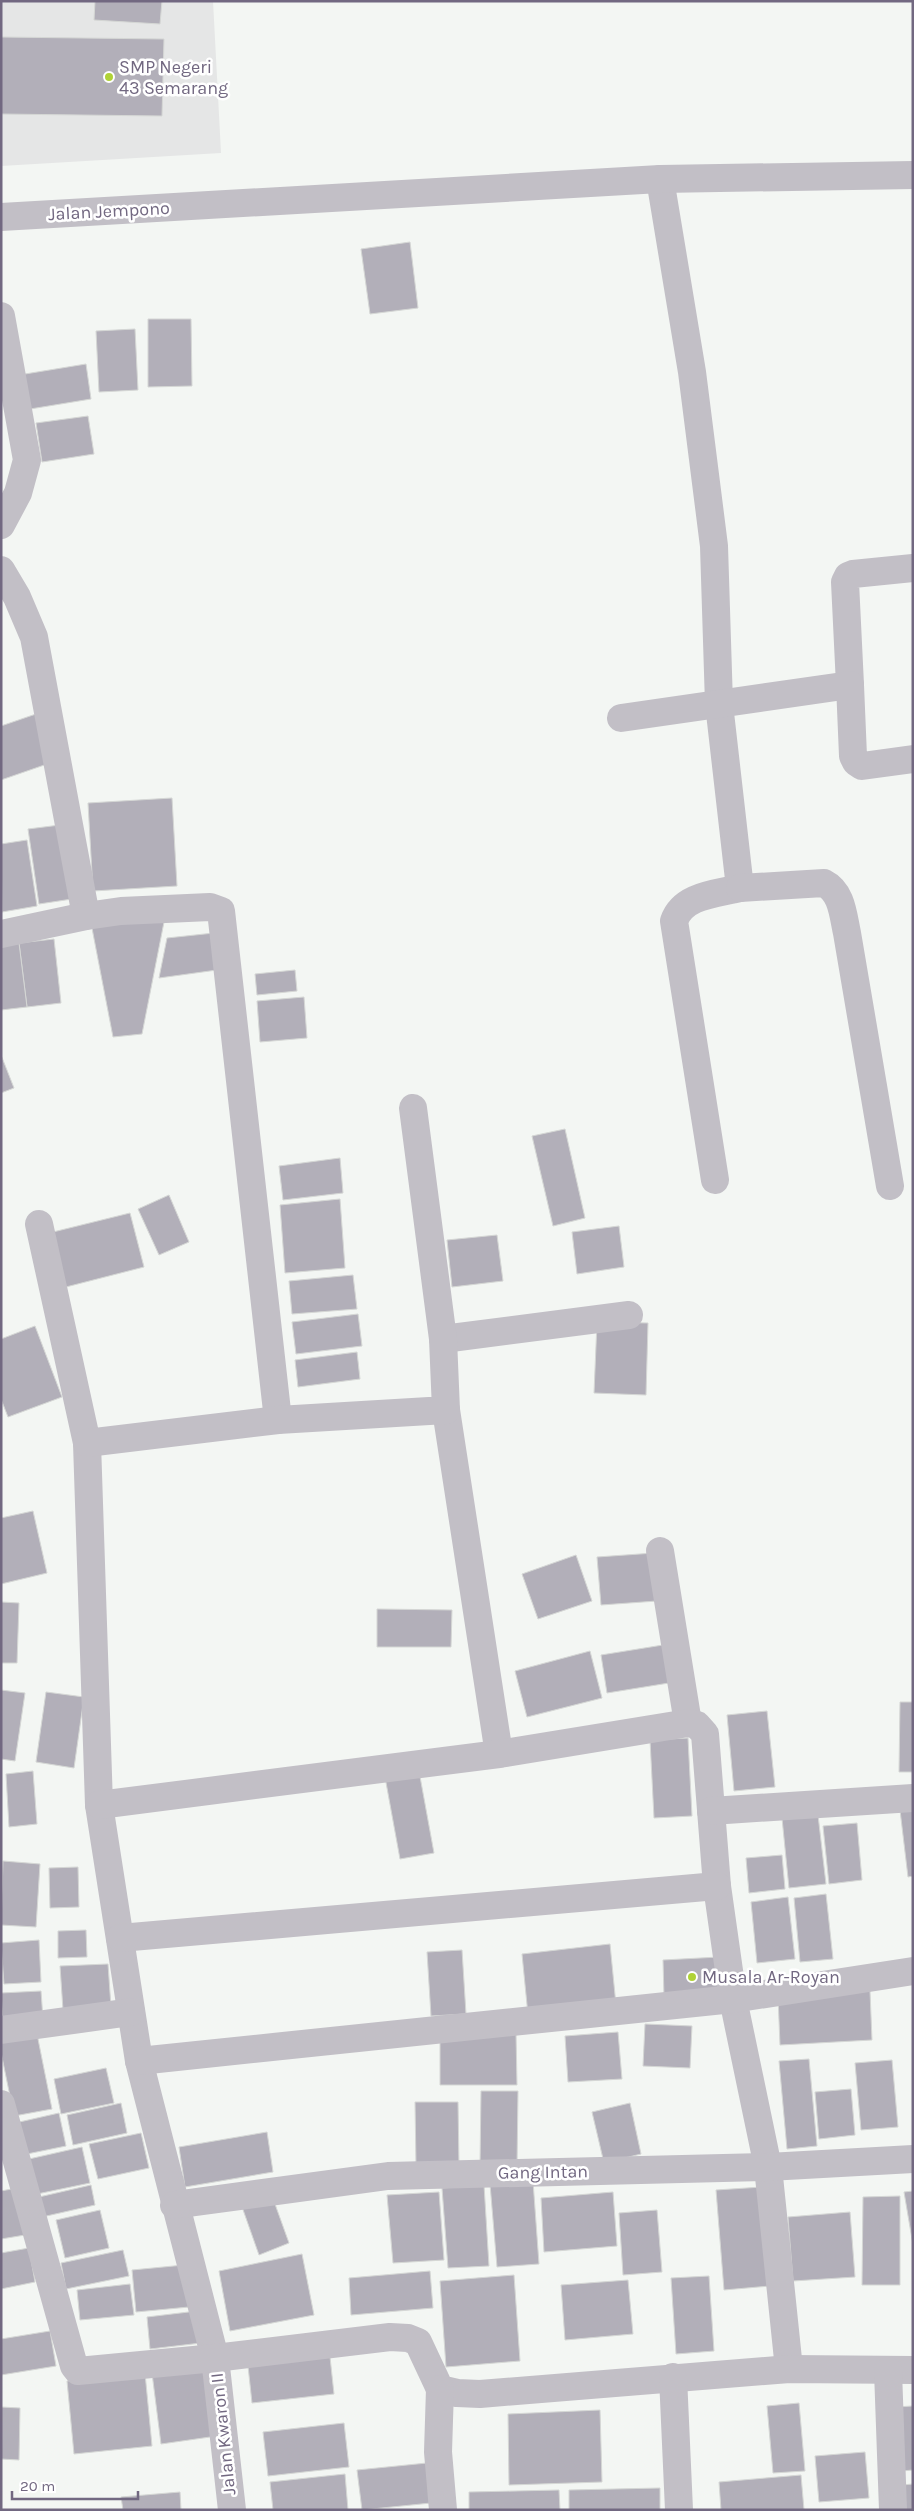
<svg xmlns="http://www.w3.org/2000/svg" width="914" height="2511" viewBox="0 0 914 2511" font-family="Karla,sans-serif">
	<style>
		.built { fill: #e5e6e6 }
		.building { fill: #b2afb9; stroke: #d5d7d5 }
		.lines { fill: none; stroke-linecap: round; stroke-linejoin: round }
		.street { stroke: #c2bfc6; stroke-width: 28 }
		.poi-dot { fill: #b0d237; stroke: #fff; stroke-width: 2 }
		.labels { text-anchor: middle; stroke-width: 5; stroke-linejoin: round; paint-order: stroke }
		.poi-label { font-size: 18px; fill: #726881; stroke: #fff; text-anchor: start }
		.street-label { font-size: 18px; fill: #726881; stroke: #fff }
	</style>
	<rect width="100%" height="100%" fill="#f3f6f3"/>
	<polygon class="built" points="1,1 213,1 221,153 1,166"/>
	<g class="building">
		<polygon points="95,1 162,1 160,24 94,20"/>
		<polygon points="1,37 164,39 162,116 1,114"/>
		<polygon points="410,242 418,308 370,314 361,249"/>
		<polygon points="148,319 191,319 192,386 148,387"/>
		<polygon points="135,329 138,390 99,392 96,331"/>
		<polygon points="86,364 91,399 24,410 19,375"/>
		<polygon points="88,416 94,454 42,462 36,423"/>
		<polygon points="36,714 53,762 1,780 1,726"/>
		<polygon points="172,798 177,886 93,891 88,803"/>
		<polygon points="60,825 72,899 39,904 28,829"/>
		<polygon points="27,840 37,906 2,912 1,844"/>
		<polygon points="165,917 142,1034 113,1037 91,923"/>
		<polygon points="214,933 217,970 159,978 167,938"/>
		<polygon points="54,939 61,1003 27,1007 19,943"/>
		<polygon points="19,943 27,1007 1,1010 1,945"/>
		<polygon points="295,970 297,991 257,995 255,974"/>
		<polygon points="304,997 307,1038 260,1042 257,1001"/>
		<polygon points="1,1055 14,1088 1,1093"/>
		<polygon points="565,1129 585,1218 553,1226 532,1136"/>
		<polygon points="340,1158 343,1193 283,1200 279,1166"/>
		<polygon points="169,1195 189,1242 159,1255 138,1209"/>
		<polygon points="340,1199 345,1268 285,1273 280,1205"/>
		<polygon points="130,1213 144,1267 62,1288 49,1233"/>
		<polygon points="619,1226 624,1267 577,1274 572,1232"/>
		<polygon points="497,1235 503,1281 452,1287 447,1240"/>
		<polygon points="353,1275 357,1309 292,1314 289,1281"/>
		<polygon points="358,1314 362,1346 296,1354 292,1322"/>
		<polygon points="597,1322 648,1323 646,1395 594,1393"/>
		<polygon points="35,1326 62,1397 8,1417 1,1399 1,1339"/>
		<polygon points="357,1352 360,1379 298,1387 295,1360"/>
		<polygon points="33,1511 47,1573 1,1584 1,1518"/>
		<polygon points="654,1553 657,1601 601,1605 597,1557"/>
		<polygon points="576,1555 592,1601 538,1619 522,1574"/>
		<polygon points="1,1602 19,1603 17,1663 1,1663"/>
		<polygon points="377,1609 452,1610 451,1647 377,1647"/>
		<polygon points="663,1645 669,1683 607,1693 601,1655"/>
		<polygon points="590,1651 602,1698 527,1717 515,1671"/>
		<polygon points="1,1690 25,1693 15,1761 1,1759"/>
		<polygon points="46,1692 84,1697 74,1768 36,1762"/>
		<polygon points="900,1702 913,1702 913,1772 899,1772"/>
		<polygon points="767,1711 775,1787 734,1791 727,1715"/>
		<polygon points="688,1738 692,1816 654,1818 650,1740"/>
		<polygon points="33,1771 37,1824 9,1827 6,1774"/>
		<polygon points="419,1771 434,1853 400,1859 385,1777"/>
		<polygon points="913,1809 913,1876 908,1877 900,1810"/>
		<polygon points="818,1815 826,1884 789,1888 782,1818"/>
		<polygon points="857,1823 862,1880 829,1884 823,1826"/>
		<polygon points="782,1855 785,1889 749,1893 746,1858"/>
		<polygon points="3,1861 40,1864 36,1927 1,1925"/>
		<polygon points="78,1867 79,1907 50,1908 49,1868"/>
		<polygon points="826,1894 833,1959 800,1962 794,1898"/>
		<polygon points="788,1897 795,1959 757,1963 751,1902"/>
		<polygon points="86,1930 87,1957 58,1958 58,1931"/>
		<polygon points="39,1940 41,1982 4,1984 1,1943"/>
		<polygon points="610,1944 616,2005 528,2015 522,1954"/>
		<polygon points="462,1950 466,2014 431,2016 427,1952"/>
		<polygon points="719,1957 721,1994 664,1997 663,1960"/>
		<polygon points="108,1964 111,2007 63,2010 60,1966"/>
		<polygon points="41,1991 43,2019 3,2021 1,1993"/>
		<polygon points="870,1991 872,2040 780,2045 778,1996"/>
		<polygon points="645,2024 692,2026 690,2068 643,2066"/>
		<polygon points="618,2032 622,2079 568,2082 565,2036"/>
		<polygon points="440,2033 516,2033 517,2085 440,2085"/>
		<polygon points="37,2034 52,2109 14,2116 1,2052 1,2041"/>
		<polygon points="809,2059 817,2146 787,2149 779,2061"/>
		<polygon points="892,2060 898,2127 861,2130 855,2063"/>
		<polygon points="106,2068 114,2103 61,2114 54,2079"/>
		<polygon points="851,2089 855,2135 819,2139 815,2092"/>
		<polygon points="481,2091 518,2091 517,2165 480,2165"/>
		<polygon points="415,2102 458,2102 459,2165 416,2165"/>
		<polygon points="121,2103 127,2133 73,2145 67,2115"/>
		<polygon points="630,2103 641,2154 604,2163 592,2112"/>
		<polygon points="59,2113 66,2146 22,2155 15,2123"/>
		<polygon points="267,2132 273,2172 185,2187 179,2147"/>
		<polygon points="141,2133 149,2168 98,2179 89,2144"/>
		<polygon points="82,2147 90,2183 37,2194 29,2159"/>
		<polygon points="533,2181 539,2264 497,2267 490,2184"/>
		<polygon points="91,2185 95,2205 42,2217 39,2197"/>
		<polygon points="484,2185 489,2266 448,2268 442,2188"/>
		<polygon points="762,2187 770,2286 724,2290 716,2190"/>
		<polygon points="17,2188 25,2235 1,2239 1,2191"/>
		<polygon points="913,2191 913,2245 904,2192"/>
		<polygon points="439,2192 444,2260 393,2263 387,2195"/>
		<polygon points="613,2192 617,2246 544,2252 541,2198"/>
		<polygon points="271,2193 289,2243 259,2255 241,2204"/>
		<polygon points="900,2196 900,2285 862,2285 863,2197"/>
		<polygon points="100,2210 109,2248 65,2258 56,2220"/>
		<polygon points="657,2210 662,2272 623,2275 619,2213"/>
		<polygon points="850,2212 855,2277 793,2281 788,2217"/>
		<polygon points="29,2248 35,2282 1,2289 1,2253"/>
		<polygon points="123,2250 129,2276 66,2289 61,2263"/>
		<polygon points="302,2254 314,2315 230,2331 219,2271"/>
		<polygon points="184,2265 189,2307 136,2312 132,2270"/>
		<polygon points="430,2271 433,2308 351,2315 349,2278"/>
		<polygon points="514,2275 520,2361 446,2367 440,2281"/>
		<polygon points="709,2276 714,2351 676,2354 671,2278"/>
		<polygon points="628,2280 633,2334 565,2340 561,2285"/>
		<polygon points="130,2284 134,2315 80,2320 77,2290"/>
		<polygon points="197,2311 201,2343 150,2349 147,2317"/>
		<polygon points="50,2331 56,2366 1,2375 1,2339"/>
		<polygon points="330,2357 334,2394 252,2403 248,2366"/>
		<polygon points="207,2365 217,2436 161,2444 152,2373"/>
		<polygon points="145,2373 152,2446 74,2454 67,2381"/>
		<polygon points="799,2403 805,2471 773,2473 767,2406"/>
		<polygon points="913,2406 913,2470 901,2471 895,2407"/>
		<polygon points="1,2407 20,2408 19,2460 1,2459"/>
		<polygon points="600,2410 602,2482 509,2485 508,2414"/>
		<polygon points="344,2423 349,2467 268,2476 263,2432"/>
		<polygon points="865,2452 869,2498 819,2502 815,2456"/>
		<polygon points="427,2463 431,2503 362,2510 357,2470"/>
		<polygon points="345,2474 348,2510 273,2510 270,2482"/>
		<polygon points="801,2475 804,2510 721,2510 719,2482"/>
		<polygon points="913,2484 913,2510 904,2510 902,2485"/>
		<polygon points="660,2488 660,2510 569,2510 569,2490"/>
		<polygon points="559,2490 560,2510 469,2510 469,2492"/>
		<polygon points="180,2492 181,2510 123,2510 121,2497"/>
	</g>
	<g class="lines">
		<g class="street">
			<path d="M660,179L692,372L714,546L719,704L740,888C716,894 683,895 674,921L715,1180"/>
			<polyline points="1,217 660,179 913,175"/>
			<polyline points="1,316 27,460 18,493 1,525"/>
			<polyline points="1,570 17,597 34,637 86,916"/>
			<polyline points="850,685 845,582 848,576 853,574 913,568"/>
			<polyline points="621,718 850,685 853,756 856,762 862,766 913,759"/>
			<path d="M740,888L824,883C842,892 843,915 847,933L890,1186"/>
			<polyline points="1,934 86,916 121,911 210,907 221,911 278,1420"/>
			<polyline points="39,1224 87,1443 99,1805 139,2061 215,2358 232,2510"/>
			<polyline points="443,1339 629,1315"/>
			<polyline points="446,1410 499,1754"/>
			<polyline points="87,1443 278,1420 446,1410 443,1339 413,1108"/>
			<polyline points="660,1551 688,1723"/>
			<polyline points="99,1805 499,1754 688,1723 697,1725 705,1734 717,1886 733,1999 768,2167 789,2369"/>
			<polyline points="711,1811 913,1798"/>
			<polyline points="120,1938 717,1886"/>
			<polyline points="1,2030 131,2012"/>
			<polyline points="139,2061 733,1999 913,1971"/>
			<polyline points="1,2104 74,2366 78,2371 215,2358 390,2337 408,2338 418,2342 440,2389 457,2393 480,2394 789,2369 913,2370"/>
			<polyline points="174,2205 388,2176 768,2167 913,2159"/>
			<polyline points="888,2371 893,2510"/>
			<polyline points="673,2377 679,2510"/>
			<polyline points="440,2389 438,2452 443,2510"/>
		</g>
	</g>
	<g class="poi-dot">
		<circle cx="109" cy="77" r="5"/>
		<circle cx="692" cy="1977" r="5"/>
	</g>
	<g class="labels">
		<g class="poi-label">
			<text x="119" y="73">SMP Negeri<tspan x="119" dy="21">43 Semarang</tspan></text>
			<text x="702" y="1983">Musala Ar-Royan</text>
		</g>
		<g class="street-label">
			<text transform="translate(109 211) rotate(-3)" y="6">Jalan Jempono</text>
			<text transform="translate(543 2172) rotate(-1)" y="6">Gang Intan</text>
			<text transform="translate(223 2434) rotate(-96)" y="6">Jalan Kwaron II</text>
		</g>
	</g>
	<rect width="914" height="2511" fill="none" stroke="#726881" stroke-width="5"/>
	<path d="M12 2491v8h126v-8" fill="none" stroke="#726881" stroke-width="2.5"/>
	<text x="20" y="2491" font-size="15" fill="#726881" stroke="#ffffff" stroke-width="4" paint-order="stroke">20 m</text>
</svg>
